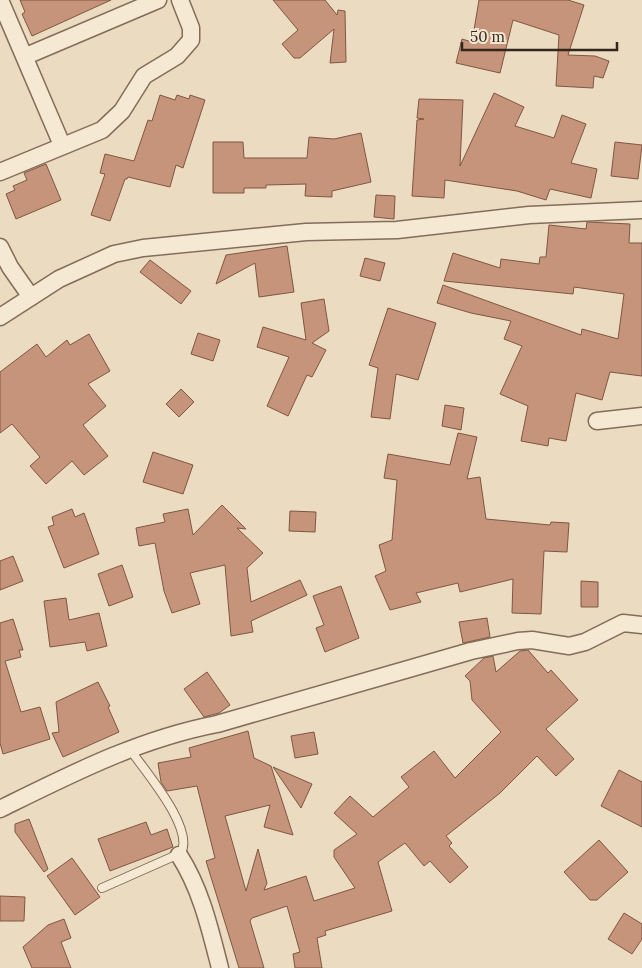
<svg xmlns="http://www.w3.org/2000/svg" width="642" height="968" viewBox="0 0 642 968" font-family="Lora,serif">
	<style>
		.building { fill: #c6947a; stroke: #805642 }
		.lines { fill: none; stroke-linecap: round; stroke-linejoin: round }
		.service-casing { stroke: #836d5a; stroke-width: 10 }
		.minor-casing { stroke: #836d5a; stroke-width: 19 }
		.service { stroke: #f6e9d4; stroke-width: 8 }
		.minor { stroke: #f6e9d4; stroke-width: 16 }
	</style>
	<rect width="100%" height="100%" fill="#eadbc1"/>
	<g class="building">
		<polygon points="20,0 111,0 32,36 22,14 25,12"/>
		<polygon points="273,0 325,0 337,15 338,10 345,11 346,62 330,63 334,29 300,58 294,58 282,44 298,30"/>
		<polygon points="479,0 568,0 584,5 568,55 595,56 609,61 603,78 594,76 593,88 556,86 559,35 513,20 500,73 456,63 462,39 472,42"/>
		<polygon points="494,93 524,107 515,126 554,138 562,115 586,124 571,163 597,169 591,198 550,189 546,200 517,191 445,180 444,198 412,196 417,120 424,119 417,118 419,99 463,100 460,166"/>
		<polygon points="160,95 175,100 177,95 189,99 190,95 205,100 183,168 176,165 170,187 128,177 127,179 125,179 110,221 91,215 105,174 100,173 105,154 134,161 148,120 152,121"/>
		<polygon points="361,133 371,182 332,191 332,197 305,196 306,184 266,185 266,188 244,188 244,193 213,193 213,142 243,142 244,158 307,158 309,137 334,139"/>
		<polygon points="615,142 642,145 638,179 611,176"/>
		<polygon points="46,164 61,200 16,219 6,194 15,190 13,186 27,180 24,173"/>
		<polygon points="376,195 395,196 394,219 374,217"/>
		<polygon points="587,222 630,224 629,243 642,243 642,376 610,372 602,400 576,393 566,441 549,438 548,446 521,441 528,406 500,394 522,346 504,339 511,321 471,313 437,303 443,285 581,335 582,329 618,339 624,294 574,287 573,294 444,281 453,253 500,268 501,259 539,264 540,257 546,257 549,225 586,229"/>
		<polygon points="287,246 294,292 259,297 255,263 216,284 226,255"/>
		<polygon points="365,258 385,263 380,281 360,276"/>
		<polygon points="150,260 191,291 181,304 140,272"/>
		<polygon points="324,299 329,331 312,343 326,350 312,377 307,375 288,416 267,406 289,357 257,347 263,327 306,340 301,303"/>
		<polygon points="388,308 436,323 418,380 396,374 390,419 371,417 378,368 369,365"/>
		<polygon points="198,333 220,340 213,361 191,354"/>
		<polygon points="89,334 110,371 88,384 106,406 83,425 108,456 84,475 72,461 46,484 30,466 40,457 12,424 0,433 0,372 37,344 46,357 67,340 70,345"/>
		<polygon points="181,389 194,402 179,417 166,404"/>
		<polygon points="445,405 464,408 461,430 442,426"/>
		<polygon points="458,433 477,437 467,479 480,477 486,519 550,525 551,522 569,523 567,552 544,551 541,614 512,613 513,579 460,592 458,583 416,593 421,602 390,610 375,576 386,571 379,545 392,540 397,480 384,478 388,454 450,465"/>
		<polygon points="153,452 193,465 183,494 143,482"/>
		<polygon points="222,505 246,529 237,528 263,553 247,568 251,602 300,580 307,595 251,621 253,632 231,636 225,565 190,573 200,604 172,613 164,591 155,543 139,546 136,528 165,522 163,514 188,509 193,535"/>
		<polygon points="72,509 75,517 84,513 99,554 64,568 48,527 54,525 52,517"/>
		<polygon points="290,511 316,512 315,532 289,531"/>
		<polygon points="13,556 23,581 0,590 0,561"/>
		<polygon points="122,565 133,597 109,606 98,574"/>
		<polygon points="581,581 598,582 598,607 581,607"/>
		<polygon points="341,586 359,638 325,652 316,628 324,625 313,596"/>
		<polygon points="66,598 69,620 99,613 107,646 87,651 85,642 50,647 44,601"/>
		<polygon points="487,618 490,637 463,643 459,622"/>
		<polygon points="13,619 23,650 19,650 21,657 5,661 21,712 40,707 50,739 3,754 0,743 0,623"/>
		<polygon points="528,650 548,673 551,670 578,700 546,729 574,759 556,776 537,756 500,793 446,836 452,843 449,846 468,867 450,883 430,861 424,866 405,843 378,862 392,911 325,931 326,935 317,938 322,968 295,968 293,954 300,952 287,906 252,918 250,921 264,968 239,968 206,861 215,858 197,786 167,791 161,782 158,763 191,757 189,748 248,731 254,758 271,766 293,835 264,827 270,805 225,816 246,891 258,849 267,883 264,890 306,876 314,901 355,888 334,857 334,850 357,834 334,813 350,796 373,817 409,787 401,777 434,751 455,778 501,732 472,700 470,681 465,676 484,658 493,656 496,672 520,651"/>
		<polygon points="207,672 230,705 219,713 204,717 184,689"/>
		<polygon points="98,682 110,706 108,707 119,732 63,757 52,733 59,732 56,702"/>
		<polygon points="314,732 318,754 295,758 291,736"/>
		<polygon points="273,767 312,784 301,808"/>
		<polygon points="619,770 642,782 642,827 601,806"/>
		<polygon points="29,819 48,869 44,872 15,832 15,824"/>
		<polygon points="146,822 151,835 167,829 173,847 110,871 98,839"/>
		<polygon points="599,840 628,872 597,900 590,900 564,872"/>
		<polygon points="72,858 100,897 75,915 47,876"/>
		<polygon points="0,896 25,897 24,921 0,921"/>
		<polygon points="624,913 642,924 642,939 632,954 608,939"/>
		<polygon points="64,919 71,938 61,942 71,968 32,968 23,947 48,925"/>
	</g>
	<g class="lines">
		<g class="service-casing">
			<path id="service" d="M102,888L181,853C195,828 144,770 129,748"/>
		</g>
		<g class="minor-casing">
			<g id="minor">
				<polyline points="0,0 62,145"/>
				<polyline points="26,56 158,0"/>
				<polyline points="0,172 102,130 122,111 144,76 177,56 191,40 191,28 180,0"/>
				<polyline points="0,247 10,267 31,297"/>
				<polyline points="0,317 59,279 114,254 143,248 306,232 397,230 529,215 642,210"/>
				<polyline points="597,421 642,416"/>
				<path d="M0,809C71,774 139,739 217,724L471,651L518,641L532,640L569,646L585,642L623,623L642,625"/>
				<path d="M179,855C201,889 210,929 220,968"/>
			</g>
		</g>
		<use href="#service" class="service"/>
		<use href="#minor" class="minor"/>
	</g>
	<path d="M462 42v8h155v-8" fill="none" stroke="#33261d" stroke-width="2.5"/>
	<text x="470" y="42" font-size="15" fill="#33261d" stroke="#f2e6d0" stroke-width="4" paint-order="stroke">50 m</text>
</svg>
